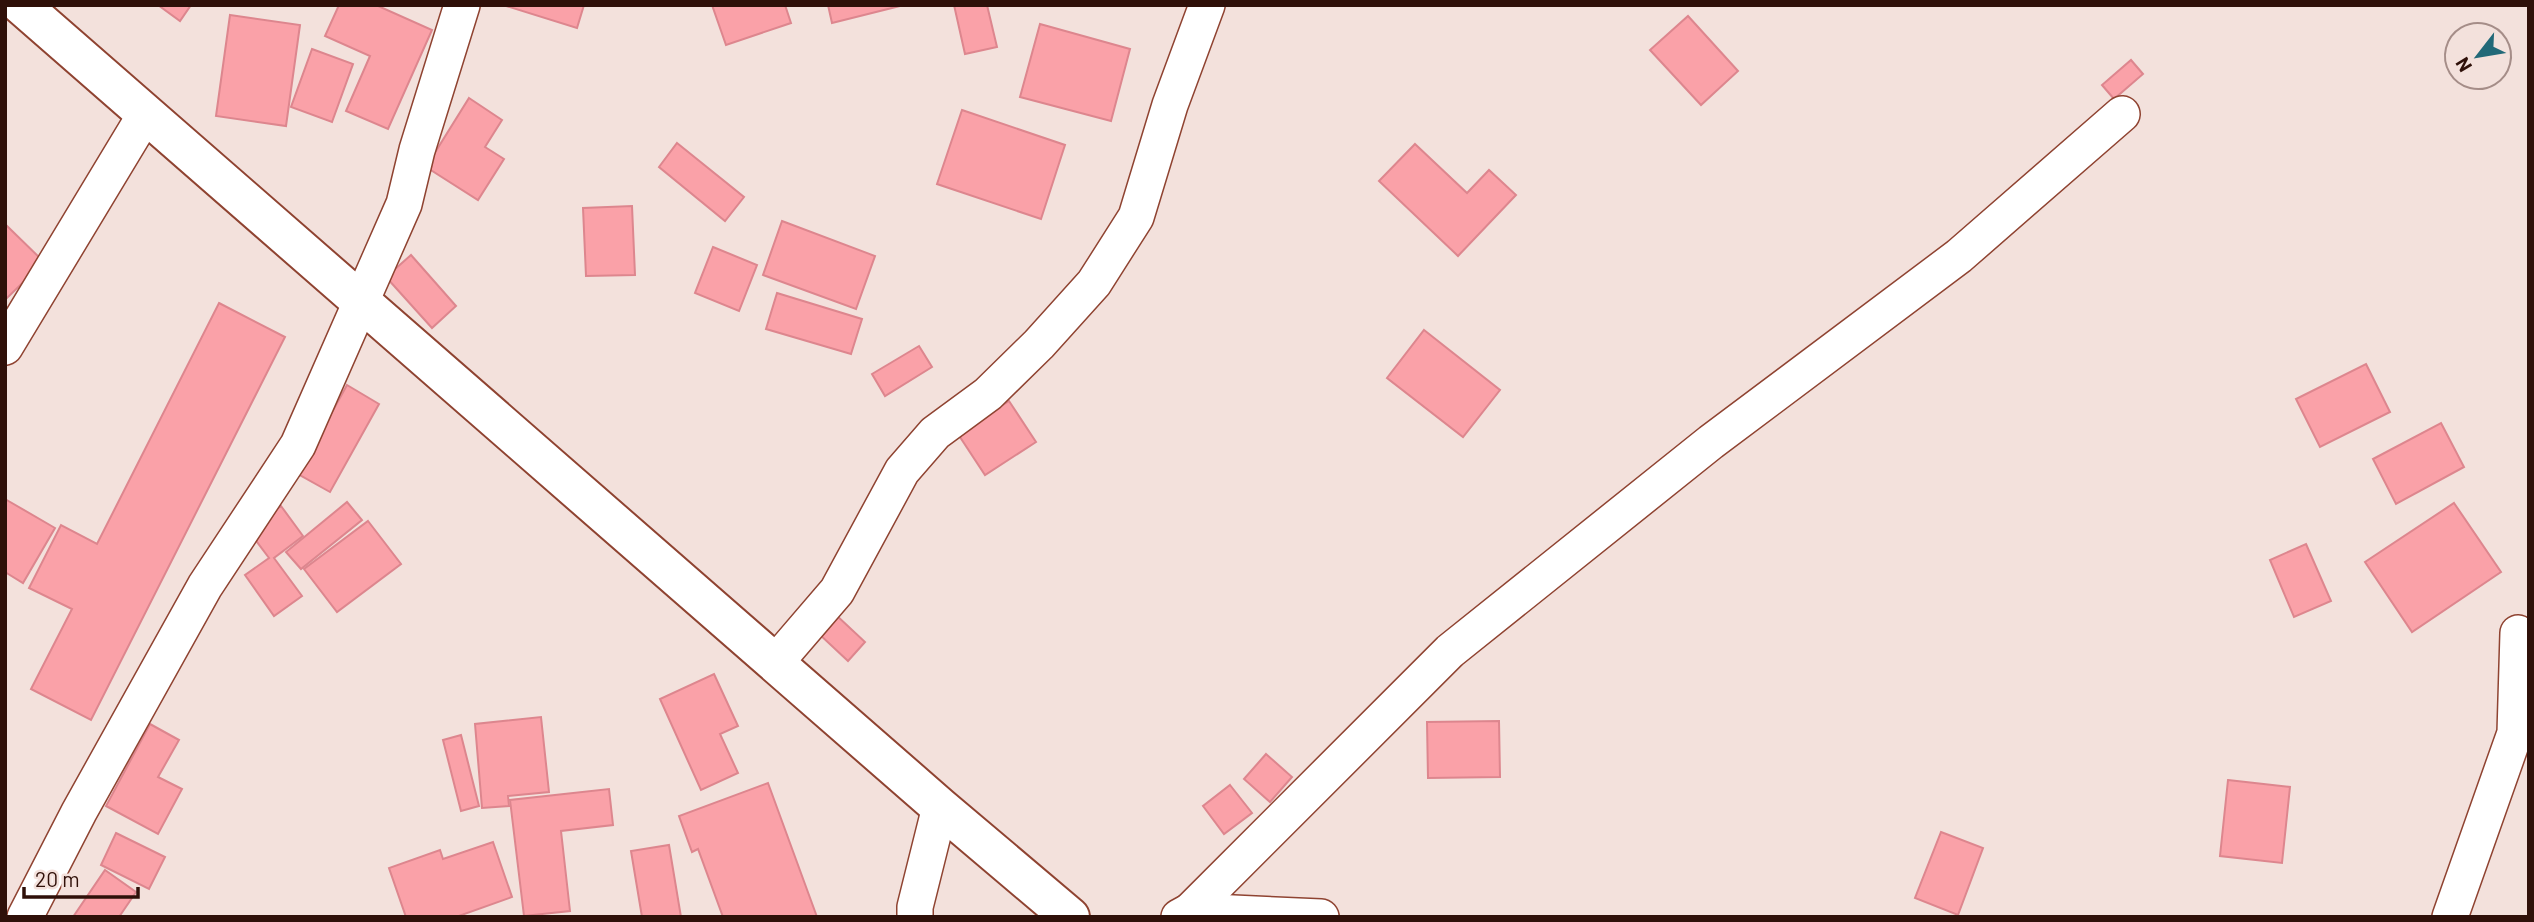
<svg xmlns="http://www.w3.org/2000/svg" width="2534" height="922" viewBox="0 0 2534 922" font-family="Barlow,sans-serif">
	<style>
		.building { fill: #faa1a8; stroke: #dd868e; stroke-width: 2 }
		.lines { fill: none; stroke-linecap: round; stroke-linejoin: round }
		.minor-casing { stroke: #8f4331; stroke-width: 38 }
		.tertiary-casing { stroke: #8f4331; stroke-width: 42 }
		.minor { stroke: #fff; stroke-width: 35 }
		.tertiary { stroke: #fff; stroke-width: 38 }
	</style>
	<rect width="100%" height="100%" fill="#f3e1dc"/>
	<g class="building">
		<polygon points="158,5 191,5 180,21"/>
		<polygon points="339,5 376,5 432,30 388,129 346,111 370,56 325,36"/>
		<polygon points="503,5 584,5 577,28"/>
		<polygon points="712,5 785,5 791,23 726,45"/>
		<polygon points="828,5 904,5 832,23"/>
		<polygon points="954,5 987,5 997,47 965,54"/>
		<polygon points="230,15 300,25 286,126 216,116"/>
		<polygon points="1688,16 1738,71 1701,105 1650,50"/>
		<polygon points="1040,24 1130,49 1111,121 1020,97"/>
		<polygon points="312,49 353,64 332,122 291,107"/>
		<polygon points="2131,60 2143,74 2114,99 2102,85"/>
		<polygon points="469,98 502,120 485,147 504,159 478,200 426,167"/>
		<polygon points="962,110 1065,145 1041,219 937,184"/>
		<polygon points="677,143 744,197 725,221 659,167"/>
		<polygon points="1415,144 1467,193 1489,170 1516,195 1458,256 1379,181"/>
		<polygon points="632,206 635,275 586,276 583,208"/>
		<polygon points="782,221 875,256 856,309 763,275"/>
		<polygon points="5,224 44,262 5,300"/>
		<polygon points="713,247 757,265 739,311 695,293"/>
		<polygon points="411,255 456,306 432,328 386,277"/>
		<polygon points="777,293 862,319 851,354 766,329"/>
		<polygon points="219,303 285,337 91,720 31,689 72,609 29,588 61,525 97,544"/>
		<polygon points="1424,330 1500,390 1463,437 1387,378"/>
		<polygon points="919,346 932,367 885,396 872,374"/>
		<polygon points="2366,364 2390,412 2320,447 2296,399"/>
		<polygon points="347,385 379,404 330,492 298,474"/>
		<polygon points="1009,401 1036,442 985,475 958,434"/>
		<polygon points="2441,423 2464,467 2396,504 2373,459"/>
		<polygon points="5,499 55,528 23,583 5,572"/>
		<polygon points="347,502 362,520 301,569 286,552"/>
		<polygon points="2454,503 2501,572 2412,632 2365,562"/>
		<polygon points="281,506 303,536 274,558 302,596 274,616 245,575 269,558 248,530"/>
		<polygon points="368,521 401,564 337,612 304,569"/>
		<polygon points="2306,544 2331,601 2294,617 2270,560"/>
		<polygon points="835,614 865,642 848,661 818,633"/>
		<polygon points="714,674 738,726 720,734 738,773 701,790 660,699"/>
		<polygon points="541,717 549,792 508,796 509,806 482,808 475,724"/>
		<polygon points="1499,721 1500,777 1428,778 1427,722"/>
		<polygon points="150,724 179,740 158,777 182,789 158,834 106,806"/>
		<polygon points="461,735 479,806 461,811 443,740"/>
		<polygon points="1266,754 1292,777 1270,802 1244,779"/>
		<polygon points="2228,780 2290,787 2282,863 2220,856"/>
		<polygon points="768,783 817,917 723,917 698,849 692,852 679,816"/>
		<polygon points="1230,785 1252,813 1224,834 1203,806"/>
		<polygon points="609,789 613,825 561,831 570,911 524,916 510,800"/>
		<polygon points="1941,832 1983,848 1958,915 1915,898"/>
		<polygon points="116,833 165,857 149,889 101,865"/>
		<polygon points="493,842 512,897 456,917 406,917 389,868 440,850 443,859"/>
		<polygon points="669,845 681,917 642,917 631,851"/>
		<polygon points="105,870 136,892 119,917 73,917"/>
	</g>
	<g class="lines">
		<g class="minor-casing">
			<g id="minor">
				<polyline points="5,347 145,115"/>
				<polyline points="776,662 837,591 902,471 935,433 988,394 1039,344 1094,283 1136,217 1170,105 1207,5"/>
				<polyline points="1190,911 1450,651 1711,442 1959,256 2122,114"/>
				<polyline points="25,917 79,812 205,586 298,445 404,204 417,150 462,5"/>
				<polyline points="915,917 915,907 940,807"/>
				<polyline points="1179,917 1190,911 1321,917"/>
				<polyline points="2450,917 2515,733 2518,633"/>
			</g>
		</g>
		<g class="tertiary-casing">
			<polyline id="tertiary" points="21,5 940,807 1070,917"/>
		</g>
		<use href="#minor" class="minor"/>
		<use href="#tertiary" class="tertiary"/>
	</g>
	<rect width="2534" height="922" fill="none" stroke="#2f1009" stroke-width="14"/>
	<g transform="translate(2478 56) rotate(239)"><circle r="33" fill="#f3e1dc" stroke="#a58d88" stroke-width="2"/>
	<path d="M0-5L12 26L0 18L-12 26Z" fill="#226978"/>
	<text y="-10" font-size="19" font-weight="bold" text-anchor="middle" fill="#2f1009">N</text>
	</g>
	<path d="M24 887v10h114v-10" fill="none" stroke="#2f1009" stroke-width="3.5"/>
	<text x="35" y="887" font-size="21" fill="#2f1009" stroke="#f3e1dc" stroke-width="5" paint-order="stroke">20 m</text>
</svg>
